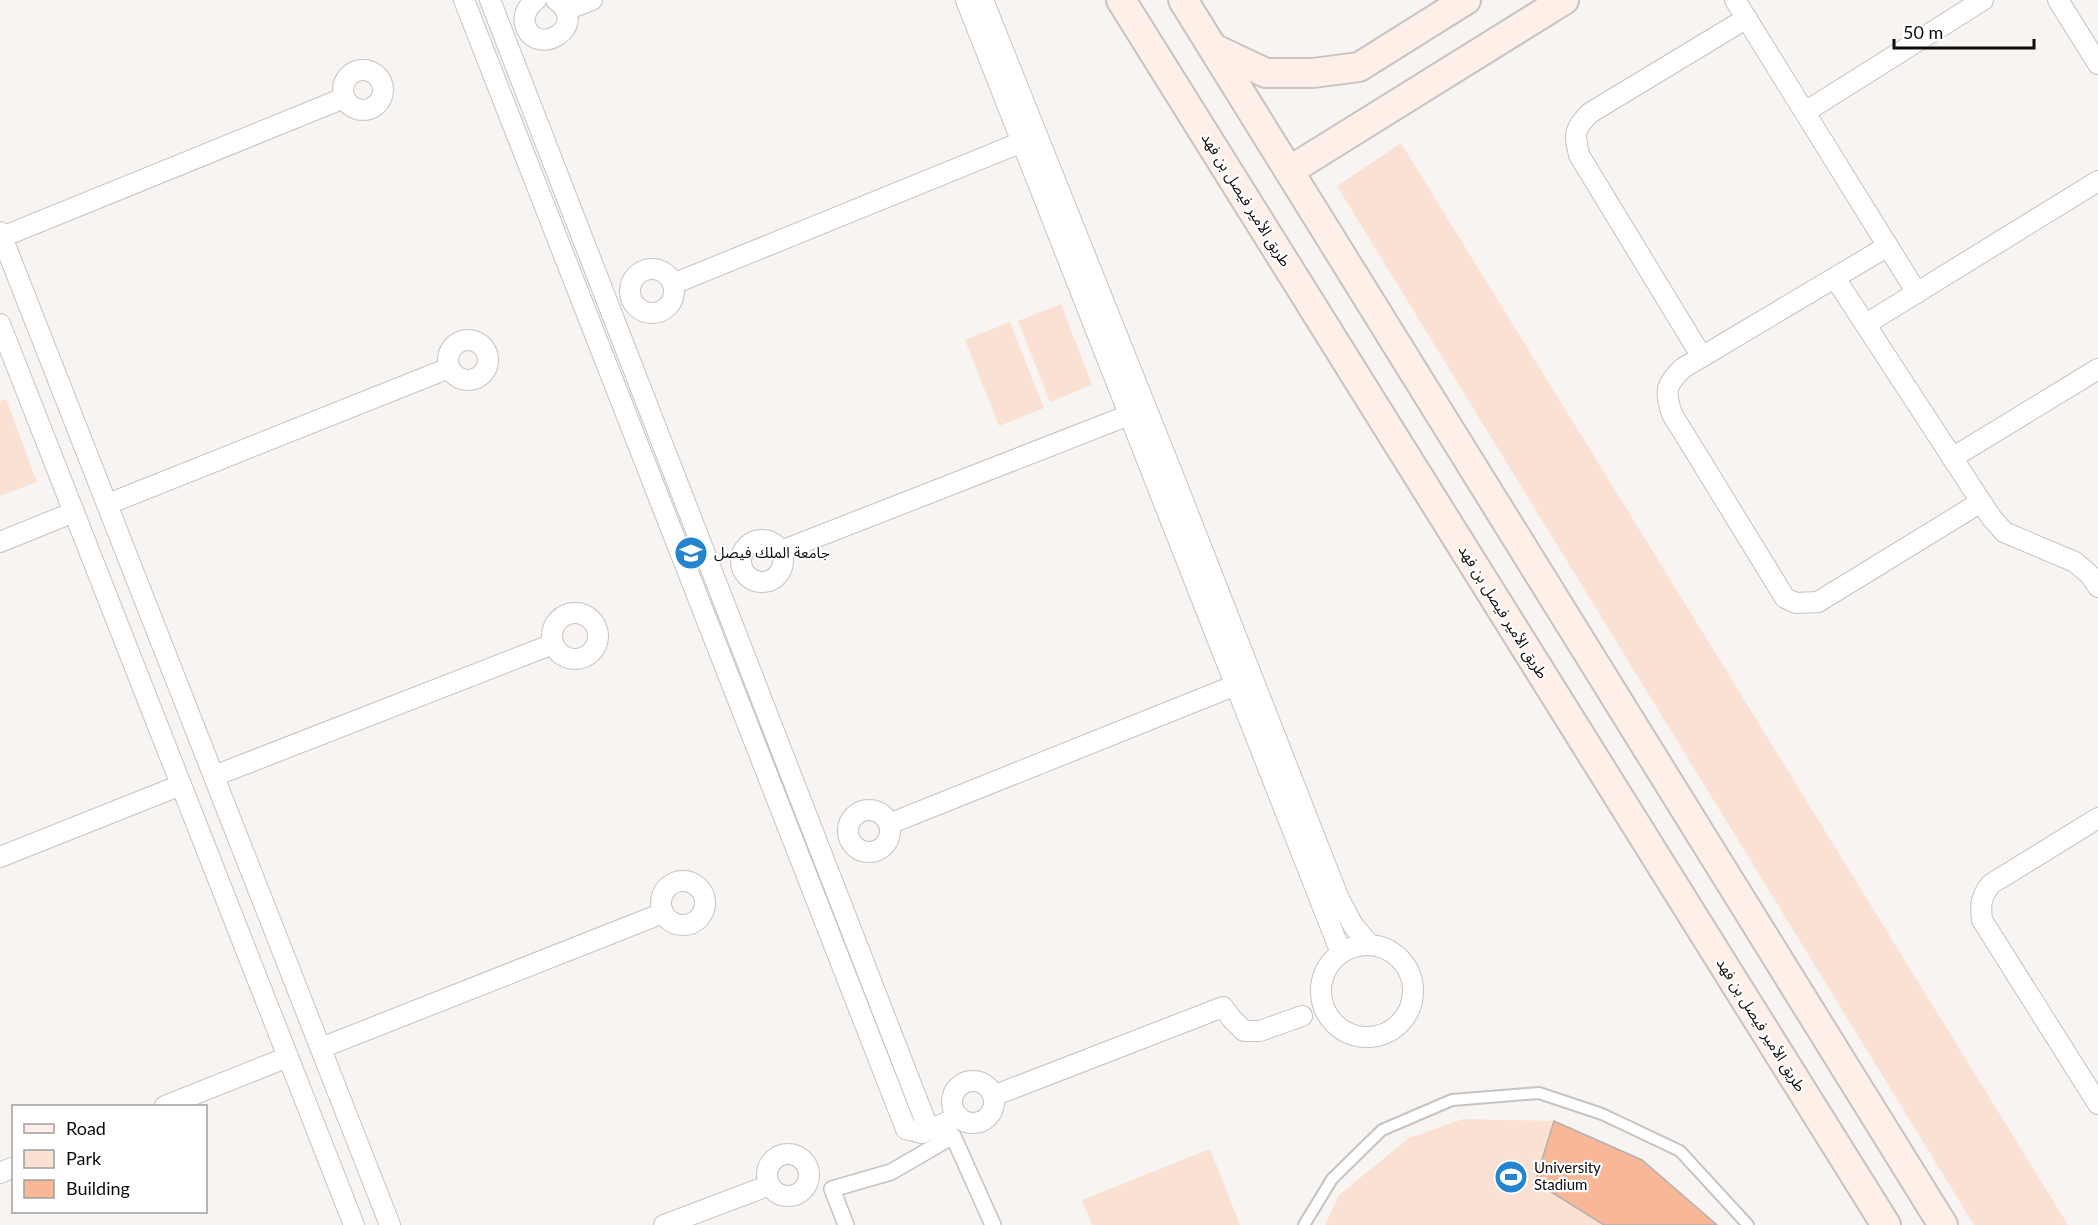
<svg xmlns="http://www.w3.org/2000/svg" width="2098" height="1225" viewBox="0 0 2098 1225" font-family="Lato,'Noto Sans Arabic',sans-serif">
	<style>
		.green { fill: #fbe1d4 }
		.building { fill: #f8b897; stroke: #b4b1af; stroke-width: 1.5 }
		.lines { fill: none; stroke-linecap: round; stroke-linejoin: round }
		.service-casing { stroke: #c6c3c2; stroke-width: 14 }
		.pedestrian-casing { stroke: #c6c3c2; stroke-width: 18 }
		.minor-casing { stroke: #c6c3c2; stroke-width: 22 }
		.secondary-casing { stroke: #c6c3c2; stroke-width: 32 }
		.service { stroke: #fff; stroke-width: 10 }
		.pedestrian { stroke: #fff; stroke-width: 15 }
		.minor { stroke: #fff; stroke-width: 20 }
		.secondary { stroke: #feefe8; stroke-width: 28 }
		.labels { text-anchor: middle; stroke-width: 4.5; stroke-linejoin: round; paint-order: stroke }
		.street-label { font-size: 15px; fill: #0d0c0c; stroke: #fff }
		.poi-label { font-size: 15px; fill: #0d0c0c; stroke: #fff; text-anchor: start }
	</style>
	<rect width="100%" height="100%" fill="#f7f4f2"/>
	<g class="green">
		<polygon points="1401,143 2068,1225 1974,1225 1337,186"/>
		<polygon points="1061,304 1092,385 1050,402 1018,321"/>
		<polygon points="1010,322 1044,408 999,426 965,340"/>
		<polygon points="6,399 37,482 0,496 0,401"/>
		<polygon points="1463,1119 1554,1121 1642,1160 1717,1225 1325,1225 1339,1195 1409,1138"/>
		<polygon points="1210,1149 1240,1225 1092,1225 1082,1200"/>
	</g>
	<polygon class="building" points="1554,1121 1642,1160 1717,1225 1604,1225 1535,1182"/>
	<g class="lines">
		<g class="service-casing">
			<polyline id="service" points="1304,1225 1332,1179 1382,1130 1452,1100 1539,1093 1602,1114 1680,1151 1748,1225"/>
		</g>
		<g class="pedestrian-casing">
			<polyline id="pedestrian" points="846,1225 832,1189 891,1172 953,1136 993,1225"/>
		</g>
		<g class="minor-casing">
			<g id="minor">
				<polyline points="464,0 906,1129 922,1133 925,1120 490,0"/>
				<path d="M536,0C528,6 523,14 525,24C535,60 592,26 556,0"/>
				<polyline points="966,0 1341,953"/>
				<polyline points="983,0 1175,480 1339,899 1353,925 1370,945"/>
				<polyline points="1735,0 1917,293"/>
				<polyline points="2058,0 2098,64"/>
				<polyline points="566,10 592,0"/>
				<circle cx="363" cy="90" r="20"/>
				<polyline points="1805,112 1983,0"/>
				<polyline points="0,232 390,1225"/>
				<polyline points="2,237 344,98"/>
				<path d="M1888,246L1683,368C1666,385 1664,390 1672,414L1785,598L1796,603L1818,602L1981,502"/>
				<circle cx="652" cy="291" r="22"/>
				<polyline points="1835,278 1991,517 2004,532 2075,562 2090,575 2098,587"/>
				<polyline points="673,284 1022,142"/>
				<polyline points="0,324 354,1225"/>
				<polyline points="1866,324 2098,181"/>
				<circle cx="468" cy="360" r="20"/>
				<path d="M1702,357L1579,155C1574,133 1574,129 1590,113L1747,18"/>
				<polyline points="1952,458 2098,369"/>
				<polyline points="108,504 449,368"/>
				<circle cx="762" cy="561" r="21"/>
				<polyline points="0,542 74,512"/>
				<polyline points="781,551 1129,415"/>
				<circle cx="575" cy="636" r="23"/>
				<polyline points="214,776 553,644"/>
				<circle cx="869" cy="831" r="21"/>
				<path d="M2098,818L1991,884C1981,896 1980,905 1982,920L2098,1104"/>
				<polyline points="889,824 1236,685"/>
				<polyline points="0,857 181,785"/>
				<circle cx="683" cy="903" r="22"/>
				<circle cx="1367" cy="991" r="46"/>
				<polyline points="321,1048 663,913"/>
				<circle cx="973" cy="1102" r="21"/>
				<polyline points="993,1096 1223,1007 1232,1019 1244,1031 1260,1031 1302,1016"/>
				<polyline points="165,1106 288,1057"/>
				<polyline points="922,1133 959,1117"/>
				<circle cx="788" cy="1175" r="21"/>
				<polyline points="0,1173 14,1167"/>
				<polyline points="664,1225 770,1185"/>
			</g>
		</g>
		<g class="secondary-casing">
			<g id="secondary">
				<polyline points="1121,0 1886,1225"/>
				<polyline points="1183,0 1943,1225"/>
				<polyline points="1213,48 1266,73 1313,73 1359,67 1466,0"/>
				<polyline points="1289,171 1564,0"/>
			</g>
		</g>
		<use href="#service" class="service"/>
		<use href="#pedestrian" class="pedestrian"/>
		<use href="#minor" class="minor"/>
		<use href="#secondary" class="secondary"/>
	</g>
	<defs>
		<g id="university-disc" transform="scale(1.725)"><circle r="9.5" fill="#2484d0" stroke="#fff"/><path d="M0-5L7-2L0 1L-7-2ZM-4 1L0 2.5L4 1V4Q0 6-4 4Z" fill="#fff"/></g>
		<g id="stadium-disc" transform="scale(1.725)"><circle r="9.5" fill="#2484d0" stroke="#fff"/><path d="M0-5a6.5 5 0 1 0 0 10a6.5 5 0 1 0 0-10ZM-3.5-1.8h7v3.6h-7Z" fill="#fff"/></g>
	</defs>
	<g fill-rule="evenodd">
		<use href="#university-disc" x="691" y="553"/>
		<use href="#stadium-disc" x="1511" y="1177"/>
	</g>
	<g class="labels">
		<g class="street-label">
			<text transform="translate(1246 200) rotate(58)" y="5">طريق الأمير فيصل بن فهد</text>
			<text transform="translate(1503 612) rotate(58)" y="5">طريق الأمير فيصل بن فهد</text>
			<text transform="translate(1761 1025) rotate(58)" y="5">طريق الأمير فيصل بن فهد</text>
		</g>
		<g class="poi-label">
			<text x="714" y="558">جامعة الملك فيصل</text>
			<text x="1534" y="1173">University<tspan x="1534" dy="17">Stadium</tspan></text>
		</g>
	</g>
	<rect x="12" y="1105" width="195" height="108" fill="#ffffff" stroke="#9e9e9e" stroke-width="1.5"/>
	<rect x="24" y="1124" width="30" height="9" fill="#feefe8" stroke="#9e9e9e" stroke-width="1.5"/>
	<text x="66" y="1135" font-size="18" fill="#0d0c0c">Road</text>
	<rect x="24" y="1150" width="30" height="18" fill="#fbe1d4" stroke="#9e9e9e" stroke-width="1.5"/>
	<text x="66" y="1165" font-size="18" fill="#0d0c0c">Park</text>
	<rect x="24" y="1180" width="30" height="18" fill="#f8b897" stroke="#9e9e9e" stroke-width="1.5"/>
	<text x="66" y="1195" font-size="18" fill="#0d0c0c">Building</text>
	<path d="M1894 39v9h140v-9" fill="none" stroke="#0d0c0c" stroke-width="3"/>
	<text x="1903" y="39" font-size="18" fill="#0d0c0c" stroke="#ffffff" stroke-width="4.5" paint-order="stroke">50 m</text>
</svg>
